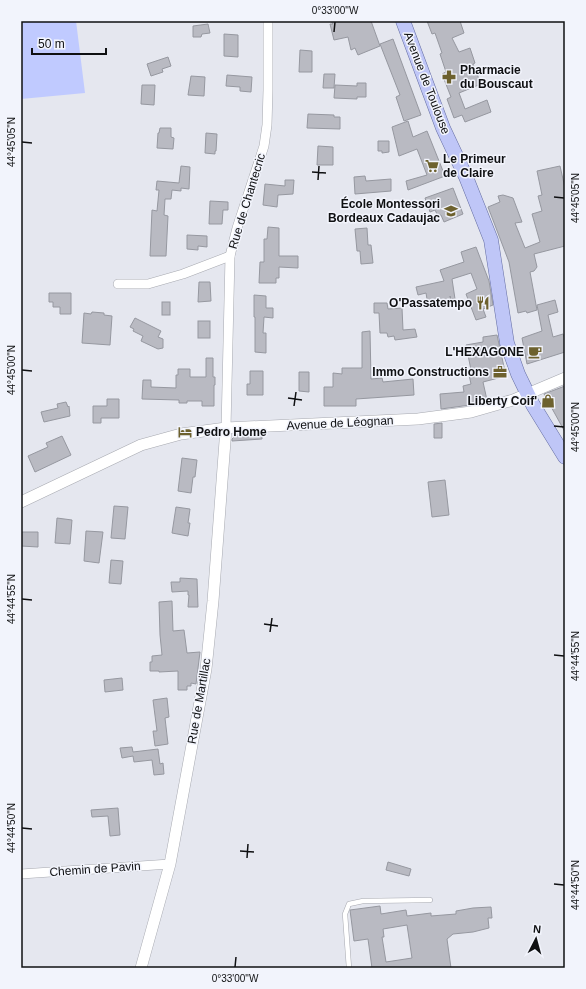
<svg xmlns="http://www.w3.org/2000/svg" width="586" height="989" viewBox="0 0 586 989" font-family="Arial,sans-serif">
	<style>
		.green { fill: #c0caff }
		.building { fill: #b9bac2; stroke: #9698a0; fill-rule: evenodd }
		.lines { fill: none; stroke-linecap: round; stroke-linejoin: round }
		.service-casing { stroke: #a7a9b0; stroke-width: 5.5 }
		.minor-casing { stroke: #a7a9b0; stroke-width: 10 }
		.tertiary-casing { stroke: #a7a9b0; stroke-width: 12 }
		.primary-casing { stroke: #656ea3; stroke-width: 15 }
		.service { stroke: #fff; stroke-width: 4.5 }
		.minor { stroke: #fff; stroke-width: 9 }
		.tertiary { stroke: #fff; stroke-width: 11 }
		.primary { stroke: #bfc6f7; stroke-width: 14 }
		.ticks { fill: none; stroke: #0f1012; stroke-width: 1.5 }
		.labels { text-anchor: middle; stroke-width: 3; stroke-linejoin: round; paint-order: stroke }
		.poi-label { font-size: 12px; font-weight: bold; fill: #0f1012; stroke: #f2f4fc; text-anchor: end }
		.street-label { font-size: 12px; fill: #0f1012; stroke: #f2f4fc }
		.neatline { fill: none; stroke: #0f1012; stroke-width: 1.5 }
		.ticks-label { font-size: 10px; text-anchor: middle; fill: #0f1012 }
	</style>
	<rect width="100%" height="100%" fill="#e5e7ef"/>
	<polygon class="green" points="21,21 76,21 85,93 21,99"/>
	<g class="building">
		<polygon points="331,21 371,21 380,46 358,55 355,48 351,50 348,37 334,40 330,24 333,24"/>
		<polygon points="427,21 460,21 464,33 452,38 459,52 470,48 475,63 473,64 481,84 459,93 465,109 487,100 491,112 465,122 462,115 454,118 447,99 451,97 442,74 446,72 440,54 442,53 435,33 432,34"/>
		<polygon points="208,24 210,33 202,34 201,37 193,37 193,26"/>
		<polygon points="224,34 238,35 238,57 224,56"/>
		<polygon points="393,39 421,115 404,121 396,97 400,95 380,44"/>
		<polygon points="300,50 312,51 312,72 299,72"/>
		<polygon points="168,57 171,66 162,69 163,72 151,76 147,64"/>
		<polygon points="324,74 335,74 334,88 323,88"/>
		<polygon points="227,75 252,77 251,92 240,91 240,87 226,86"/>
		<polygon points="191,76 205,77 204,96 188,95"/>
		<polygon points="357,83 366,83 366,97 357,97 357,99 334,98 335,85 357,86"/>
		<polygon points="142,85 155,85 154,105 141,104"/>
		<polygon points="308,114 334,115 334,117 340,117 340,129 307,128"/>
		<polygon points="408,121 413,137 427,131 445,176 408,190 406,181 427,175 417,149 399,156 392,127"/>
		<polygon points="160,128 171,128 171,137 174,138 173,149 157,148 158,133 159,133"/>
		<polygon points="206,133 217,134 216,151 215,151 215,154 205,153"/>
		<polygon points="378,141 389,141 389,152 382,153 382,151 378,151"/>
		<polygon points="318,146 333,147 333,165 317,165"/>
		<polygon points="181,166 190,167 189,189 181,188 181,191 172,190 171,199 165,199 164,215 168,216 166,256 150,256 152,210 157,211 159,190 156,190 157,181 179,183"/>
		<polygon points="560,166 565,188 565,246 534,254 537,267 534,271 530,272 537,310 527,313 526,311 518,313 509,262 488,207 500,202 498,196 503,195 513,198 522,222 515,223 525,248 540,242 532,214 542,211 538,196 542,195 537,171"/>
		<polygon points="365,176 366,181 391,179 391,191 355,194 354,177"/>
		<polygon points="285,180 294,180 293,194 278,195 277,207 263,205 265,184 285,186"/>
		<polygon points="453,188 463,214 444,222 441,215 438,216 435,210 430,212 425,198"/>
		<polygon points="210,201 228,202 228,210 223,210 222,224 209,224"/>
		<polygon points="268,227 279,228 279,256 298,256 298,268 279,267 279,278 276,278 276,283 259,283 260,262 264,262 264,239 267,239"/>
		<polygon points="367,228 368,245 371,245 373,263 361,264 360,251 357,251 355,229"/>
		<polygon points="187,235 207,236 207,247 198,246 198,250 187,249"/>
		<polygon points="476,247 489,281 493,305 483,309 486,317 476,320 466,294 477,289 471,273 452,279 455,299 451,300 450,296 451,300 428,305 426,293 418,295 416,287 444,281 440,270 464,262 461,252"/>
		<polygon points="199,282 210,282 211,301 198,302"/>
		<polygon points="49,293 71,293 71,314 60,314 60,307 53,307 53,302 49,302"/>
		<polygon points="254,295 266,296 266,308 273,308 273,318 264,317 263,333 266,333 266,353 255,352 255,317 254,317"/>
		<polygon points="555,300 558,312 548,315 553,337 563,334 565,339 565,352 527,364 522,338 542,331 537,305"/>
		<rect x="162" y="302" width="8" height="13"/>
		<polygon points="374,303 387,303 388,309 402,308 403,330 415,329 417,337 395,340 394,336 388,337 387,333 380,333 379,313 374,313"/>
		<polygon points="92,312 104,313 104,315 112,316 110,345 82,343 84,313 91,314"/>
		<polygon points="135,318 161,331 158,337 163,339 163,348 158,349 141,341 143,336 133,331 134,329 130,327"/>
		<rect x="198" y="321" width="12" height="17"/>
		<polygon points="370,331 371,379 382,378 383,382 413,379 414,395 356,399 356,406 324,406 324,387 333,387 333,373 342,374 342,368 362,368 362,332"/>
		<polygon points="497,335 506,376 483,382 487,400 470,405 441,409 440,394 464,392 463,386 471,384 468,370 471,370 466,345 483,342 483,337"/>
		<polygon points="206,358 213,358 213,377 215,377 215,385 214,385 214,406 202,406 202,401 187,401 187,403 179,403 179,400 142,399 143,380 151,380 151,387 176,388 176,375 178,375 178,369 190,369 190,377 206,377"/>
		<polygon points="250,371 263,371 263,395 247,395 247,384 250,384"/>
		<polygon points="299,372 309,372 309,392 299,391"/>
		<polygon points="565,386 565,432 544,394"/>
		<polygon points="107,399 119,399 119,418 101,418 101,423 93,423 93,406 107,406"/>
		<polygon points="66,402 68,407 69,406 70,416 44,422 41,412 58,408 57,404"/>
		<polygon points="442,423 442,438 434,438 434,424"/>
		<polygon points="262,433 262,439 232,441 232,439 236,435"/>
		<polygon points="62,436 71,455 35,472 28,456 48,447 46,443"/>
		<polygon points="182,458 197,460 195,477 193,477 191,493 178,491"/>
		<polygon points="445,480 449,515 432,517 428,482"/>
		<polygon points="114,506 128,507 125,539 111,538"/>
		<polygon points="176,507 190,509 188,523 190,523 188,536 172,533"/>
		<polygon points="57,518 72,520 70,544 55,543"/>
		<polygon points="86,531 103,532 99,563 84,561"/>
		<polygon points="21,532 38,532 38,547 21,546"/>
		<polygon points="111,560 123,561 121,584 109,583"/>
		<polygon points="180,578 197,579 198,607 188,607 189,595 188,595 188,591 172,592 171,582 180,582"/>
		<polygon points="172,601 173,631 184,630 187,653 200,652 196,684 191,683 191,686 187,686 187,690 178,690 178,671 159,672 159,671 150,671 150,662 152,662 152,656 162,655 160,635 159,602"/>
		<polygon points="122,678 123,690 105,692 104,680"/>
		<polygon points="167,698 169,717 165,718 168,744 155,746 153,731 157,731 153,700"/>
		<polygon points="132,747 133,752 158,749 160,764 163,763 164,774 154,775 152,760 134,762 133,756 122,758 120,748"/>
		<polygon points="118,808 120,835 110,836 108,816 92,817 91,810"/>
		<polygon points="388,862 411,869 409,876 386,870"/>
		<path d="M380,906L381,914L406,910L407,916L431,913V916L456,914V911L473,908L491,907L492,918H488L489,928L473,932L453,934L447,939L451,968H372L368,939L354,941L350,910ZM407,925L412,958L386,962L382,937H384L383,929Z"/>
	</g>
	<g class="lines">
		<g class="service-casing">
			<polyline id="service" points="349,968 345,914 349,904 363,901 430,900"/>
		</g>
		<g class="minor-casing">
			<g id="minor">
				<polyline points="118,284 148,284 183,274 230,256"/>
				<polyline points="226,428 230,256 237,228 264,146 267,125 268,90 268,21"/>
				<polyline points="21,874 170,864"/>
			</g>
		</g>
		<g class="tertiary-casing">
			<g id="tertiary">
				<polyline points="21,502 141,445 181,434 226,428 418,419 471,412 513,400 565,378"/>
				<polyline points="141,968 170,864 206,669 213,601 226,428"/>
			</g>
		</g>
		<g class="primary-casing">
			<polyline id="primary" points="403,21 443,128 466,177 491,240 507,343 518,374 533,405 565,457"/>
		</g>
		<use href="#service" class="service"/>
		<use href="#minor" class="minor"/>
		<use href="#tertiary" class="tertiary"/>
		<use href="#primary" class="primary"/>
	</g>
	<path class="ticks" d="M334,32L335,22M22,142L32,143M312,172L326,173M318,180L319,166M554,197L564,198M22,370L32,371M288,398L302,400M294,406L296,392M554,426L564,427M22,599L32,600M264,624L278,626M270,632L272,618M554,655L564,656M22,828L32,829M240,851L254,852M247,858L248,844M554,884L564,885M235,967L236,957"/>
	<defs>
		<g id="pharmacy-bare" transform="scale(1.08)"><path d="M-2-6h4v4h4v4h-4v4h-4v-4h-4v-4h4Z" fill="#6d612e" stroke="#f2f4fc" stroke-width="2.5" paint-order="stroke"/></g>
		<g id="supermarket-bare" transform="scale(1.08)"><path d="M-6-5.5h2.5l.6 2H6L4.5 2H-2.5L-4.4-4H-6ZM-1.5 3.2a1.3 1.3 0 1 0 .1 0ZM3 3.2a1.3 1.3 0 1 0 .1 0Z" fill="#6d612e" stroke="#f2f4fc" stroke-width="2.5" paint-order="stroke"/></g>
		<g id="school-bare" transform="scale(1.08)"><path d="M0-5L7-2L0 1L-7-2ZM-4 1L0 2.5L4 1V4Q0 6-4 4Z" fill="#6d612e" stroke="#f2f4fc" stroke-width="2.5" paint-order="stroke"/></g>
		<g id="restaurant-bare" transform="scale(1.08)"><path d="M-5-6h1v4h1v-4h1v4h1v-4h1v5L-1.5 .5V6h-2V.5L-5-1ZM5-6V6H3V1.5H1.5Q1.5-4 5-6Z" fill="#6d612e" stroke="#f2f4fc" stroke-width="2.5" paint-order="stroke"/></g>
		<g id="cafe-bare" transform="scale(1.08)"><path d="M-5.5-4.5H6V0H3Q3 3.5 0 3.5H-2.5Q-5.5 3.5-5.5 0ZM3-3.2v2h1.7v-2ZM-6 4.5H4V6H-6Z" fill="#6d612e" stroke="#f2f4fc" stroke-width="2.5" paint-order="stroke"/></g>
		<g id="office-bare" transform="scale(1.08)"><path d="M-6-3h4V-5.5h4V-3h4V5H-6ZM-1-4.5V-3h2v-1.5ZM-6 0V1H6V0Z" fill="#6d612e" stroke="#f2f4fc" stroke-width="2.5" paint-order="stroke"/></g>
		<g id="shop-bare" transform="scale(1.08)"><path d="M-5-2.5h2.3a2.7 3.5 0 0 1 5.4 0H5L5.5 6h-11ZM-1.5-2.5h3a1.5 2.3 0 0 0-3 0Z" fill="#6d612e" stroke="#f2f4fc" stroke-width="2.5" paint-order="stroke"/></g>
		<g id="hotel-bare" transform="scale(1.08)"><path d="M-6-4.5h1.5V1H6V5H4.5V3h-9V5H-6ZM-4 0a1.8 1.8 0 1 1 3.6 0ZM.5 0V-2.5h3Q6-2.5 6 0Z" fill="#6d612e" stroke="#f2f4fc" stroke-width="2.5" paint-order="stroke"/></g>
	</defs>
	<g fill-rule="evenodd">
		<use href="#pharmacy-bare" x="449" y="77"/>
		<use href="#supermarket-bare" x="432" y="166"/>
		<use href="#school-bare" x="451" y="211"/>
		<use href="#restaurant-bare" x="483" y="303"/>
		<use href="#cafe-bare" x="535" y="352"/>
		<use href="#office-bare" x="500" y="372"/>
		<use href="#shop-bare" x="548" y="401"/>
		<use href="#hotel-bare" x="185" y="432"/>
	</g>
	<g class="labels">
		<g class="poi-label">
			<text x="460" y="74" text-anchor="start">Pharmacie<tspan x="460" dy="14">du Bouscaut</tspan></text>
			<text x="443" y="163" text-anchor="start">Le Primeur<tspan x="443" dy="14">de Claire</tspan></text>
			<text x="440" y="208">École Montessori<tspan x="440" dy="14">Bordeaux Cadaujac</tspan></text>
			<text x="472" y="307">O'Passatempo</text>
			<text x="524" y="356">L'HEXAGONE</text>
			<text x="489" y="376">Immo Constructions</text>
			<text x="537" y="405">Liberty Coif'</text>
			<text x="196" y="436" text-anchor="start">Pedro Home</text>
		</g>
		<g class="street-label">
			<text transform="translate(427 83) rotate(69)" y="4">Avenue de Toulouse</text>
			<text transform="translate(247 201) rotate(-73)" y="4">Rue de Chantecric</text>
			<text transform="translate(340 423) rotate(-3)" y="4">Avenue de Léognan</text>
			<text transform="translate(199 701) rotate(-80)" y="4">Rue de Martillac</text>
			<text transform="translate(95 869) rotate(-4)" y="4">Chemin de Pavin</text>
		</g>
	</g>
	<rect width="586" height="989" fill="none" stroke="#f2f4fc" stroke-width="44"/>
	<g transform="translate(536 939) rotate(6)" stroke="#f2f4fc" stroke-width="3" paint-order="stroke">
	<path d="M0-3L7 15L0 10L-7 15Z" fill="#0f1012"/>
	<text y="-6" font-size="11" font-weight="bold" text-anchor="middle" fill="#0f1012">N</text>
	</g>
	<path d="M32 48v6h74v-6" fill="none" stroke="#0f1012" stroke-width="2"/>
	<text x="38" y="48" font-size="12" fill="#0f1012" stroke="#f2f4fc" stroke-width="3" paint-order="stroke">50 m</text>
	<rect x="22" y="22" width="542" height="945" class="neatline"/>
	<g class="ticks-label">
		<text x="335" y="14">0°33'00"W</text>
		<text transform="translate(11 142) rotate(-90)" y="4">44°45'05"N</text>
		<text transform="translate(575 198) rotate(-90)" y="4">44°45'05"N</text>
		<text transform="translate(11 370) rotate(-90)" y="4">44°45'00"N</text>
		<text transform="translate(575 427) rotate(-90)" y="4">44°45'00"N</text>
		<text transform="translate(11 599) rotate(-90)" y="4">44°44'55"N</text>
		<text transform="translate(575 656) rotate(-90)" y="4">44°44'55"N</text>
		<text transform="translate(11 828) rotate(-90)" y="4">44°44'50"N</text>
		<text transform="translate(575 885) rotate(-90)" y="4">44°44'50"N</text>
		<text x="235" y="982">0°33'00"W</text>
	</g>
</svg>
